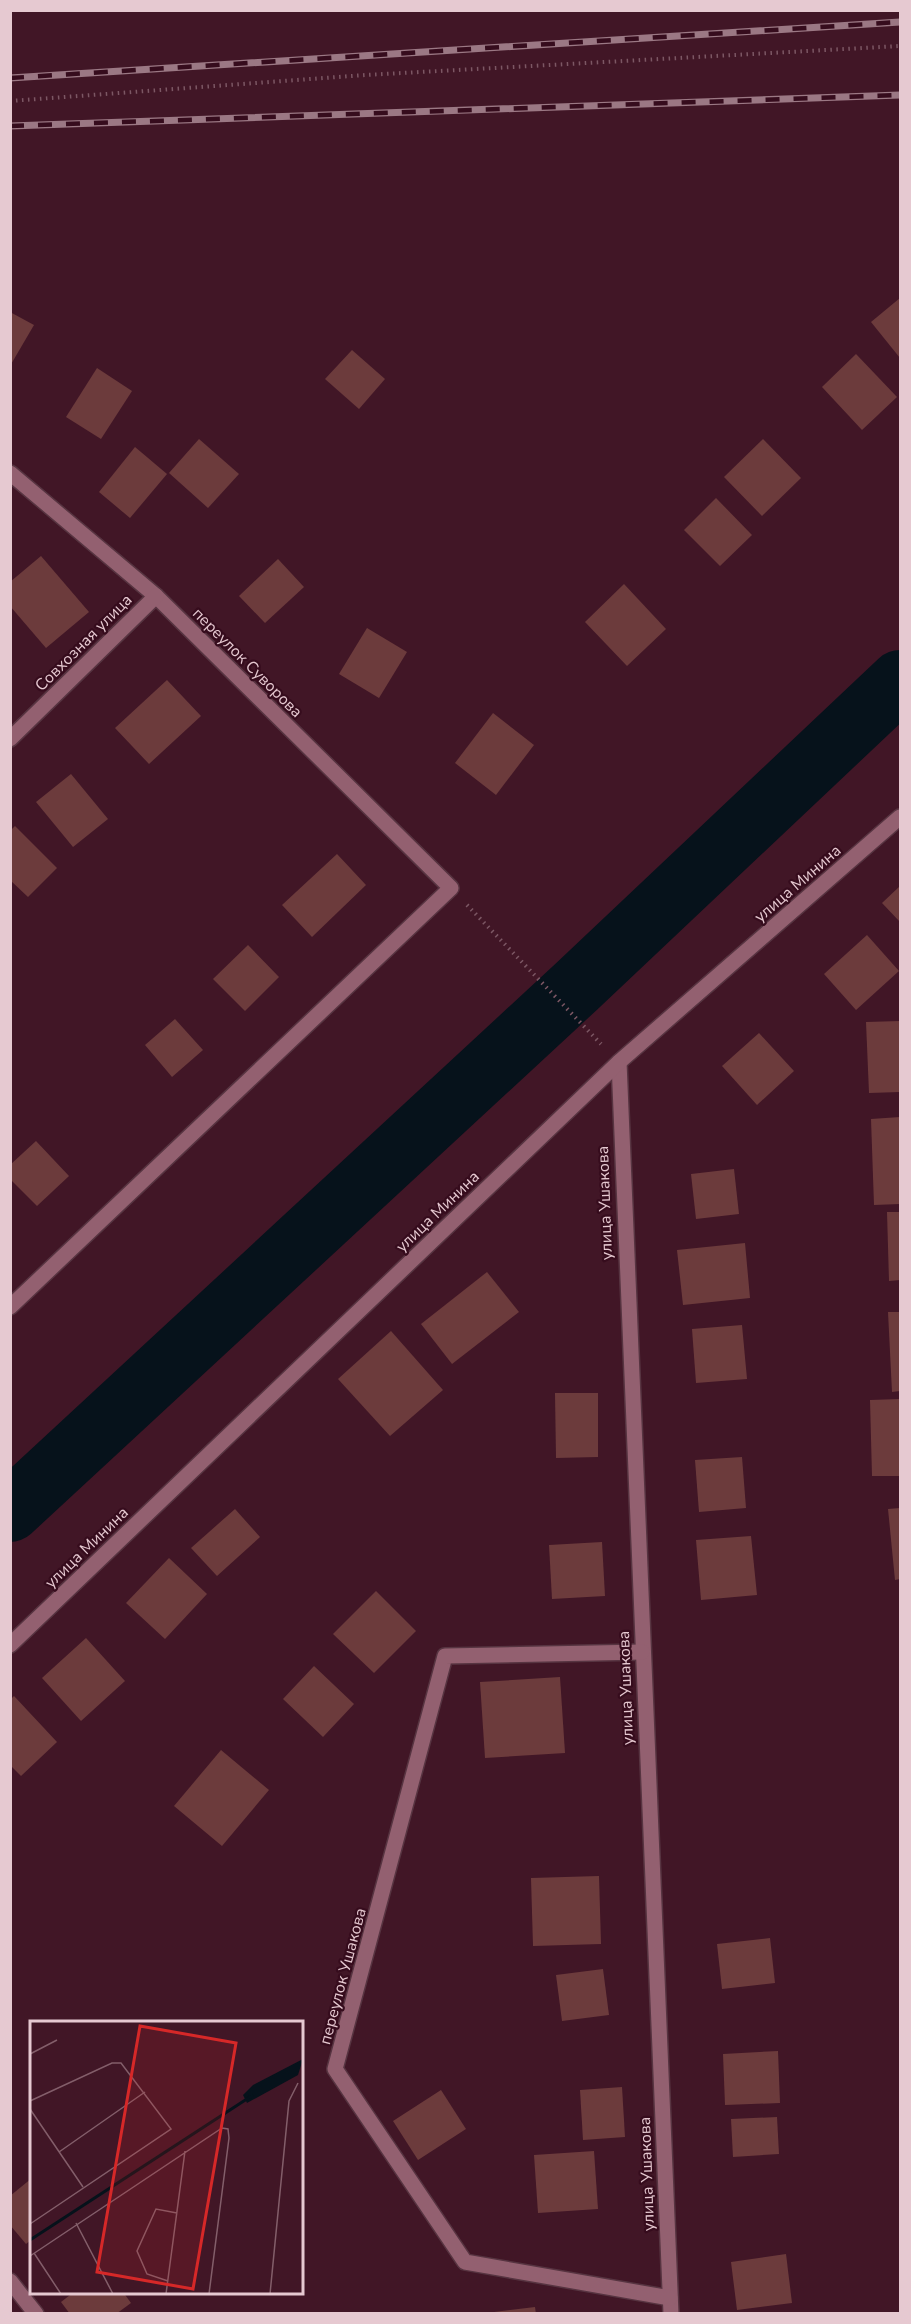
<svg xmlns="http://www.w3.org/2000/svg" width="911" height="2324" viewBox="0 0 911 2324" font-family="'Nunito Sans',sans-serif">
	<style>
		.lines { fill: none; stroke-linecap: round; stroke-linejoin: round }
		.river { stroke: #06121b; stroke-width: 62 }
		.building { fill: #6c3b3c }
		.minor-casing { stroke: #573441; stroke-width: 18 }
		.path { stroke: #7c5764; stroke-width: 4; stroke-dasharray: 1.5 4.5; stroke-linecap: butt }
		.minor { stroke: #936070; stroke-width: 15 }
		.rail-casing { stroke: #9b7884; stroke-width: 7 }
		.rail { stroke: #360c1d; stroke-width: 4.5; stroke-dasharray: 14; stroke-linecap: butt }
		.labels { text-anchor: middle; stroke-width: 4.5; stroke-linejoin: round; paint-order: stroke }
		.street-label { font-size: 16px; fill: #e6c9d1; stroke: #360c1d }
		.inset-river { fill: none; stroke: #06121b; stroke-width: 3 }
		.inset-road { fill: none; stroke: #835e6a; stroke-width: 1.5 }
		.view { fill: #d62828; fill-opacity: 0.15; stroke: #d62828; stroke-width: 3 }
		.inset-edge { fill: none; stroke: #e6c9d1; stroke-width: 3 }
	</style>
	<rect width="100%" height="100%" fill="#411626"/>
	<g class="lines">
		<polyline class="river" points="10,1511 576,987 900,681"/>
	</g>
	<g class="building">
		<polygon points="900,298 900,358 871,322"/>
		<polygon points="10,312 34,325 10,366"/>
		<polygon points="352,350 385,379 359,409 325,379"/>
		<polygon points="856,354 897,397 862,430 822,387"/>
		<polygon points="97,368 132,391 101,439 66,417"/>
		<polygon points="199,439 239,474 208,508 169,473"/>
		<polygon points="763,439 801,478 762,516 724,477"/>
		<polygon points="135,447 167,474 130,518 99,492"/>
		<polygon points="716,498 752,535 720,566 684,530"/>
		<polygon points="41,556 89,612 46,648 10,606 10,582"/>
		<polygon points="278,559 304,587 265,623 239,596"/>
		<polygon points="624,584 666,629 627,666 585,622"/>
		<polygon points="367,628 407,652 379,698 339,674"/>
		<polygon points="167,680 201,716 149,764 115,728"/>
		<polygon points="493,713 534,745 496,795 455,763"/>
		<polygon points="71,774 108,819 73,847 36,802"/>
		<polygon points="15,826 57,868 28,897 10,880 10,831"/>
		<polygon points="337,854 366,885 312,937 282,905"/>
		<polygon points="900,886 900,922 882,903"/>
		<polygon points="867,935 899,971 856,1010 824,974"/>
		<polygon points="248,945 279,977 245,1011 213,979"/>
		<polygon points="175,1019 203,1050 172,1077 145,1045"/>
		<polygon points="900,1021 900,1092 869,1093 866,1022"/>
		<polygon points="759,1033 794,1071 757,1105 722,1066"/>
		<polygon points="900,1117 900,1204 874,1205 871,1119"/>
		<polygon points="36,1141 69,1176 37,1206 10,1179 10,1165"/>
		<polygon points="734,1169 739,1214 696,1219 691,1174"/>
		<polygon points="887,1212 900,1212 900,1280 889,1281"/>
		<polygon points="745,1243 750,1298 683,1305 677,1250"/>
		<polygon points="487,1272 519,1312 452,1364 421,1324"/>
		<polygon points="888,1312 900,1312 900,1391 892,1392"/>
		<polygon points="742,1325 747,1379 696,1383 692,1329"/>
		<polygon points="391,1331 443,1390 390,1436 338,1379"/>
		<polygon points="555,1393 598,1393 598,1457 556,1458"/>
		<polygon points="900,1399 900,1476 872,1476 870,1400"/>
		<polygon points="742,1457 746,1508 699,1512 695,1460"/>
		<polygon points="900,1508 900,1579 895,1580 888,1509"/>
		<polygon points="235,1509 260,1537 217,1576 191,1548"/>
		<polygon points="751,1536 757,1595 701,1600 696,1540"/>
		<polygon points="602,1542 605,1596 552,1599 549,1545"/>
		<polygon points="169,1558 207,1594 165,1639 126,1603"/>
		<polygon points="376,1591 416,1631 374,1673 333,1634"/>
		<polygon points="86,1638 125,1681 81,1721 42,1678"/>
		<polygon points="314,1666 354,1704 323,1737 283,1699"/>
		<polygon points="560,1677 565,1753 485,1758 480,1682"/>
		<polygon points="14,1696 57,1742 21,1776 10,1765 10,1700"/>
		<polygon points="221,1750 269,1790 222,1846 174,1806"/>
		<polygon points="599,1876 601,1944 533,1946 531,1878"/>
		<polygon points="770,1938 775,1983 722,1989 717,1944"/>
		<polygon points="603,1969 609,2015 562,2021 556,1975"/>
		<polygon points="778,2051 780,2103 725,2105 723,2054"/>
		<polygon points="622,2087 625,2137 583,2140 580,2090"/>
		<polygon points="441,2090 466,2129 418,2160 393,2121"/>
		<polygon points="777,2117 779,2154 733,2157 731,2119"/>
		<polygon points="594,2151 598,2209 538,2213 534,2155"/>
		<polygon points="32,2178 32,2239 26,2244 10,2225 10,2196"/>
		<polygon points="786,2254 792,2303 737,2310 731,2262"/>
		<polygon points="74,2292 123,2292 131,2303 116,2314 70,2314 61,2302"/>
		<polygon points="535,2307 536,2314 494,2314 494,2312"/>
	</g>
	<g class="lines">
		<g class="minor-casing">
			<g id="minor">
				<polyline points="10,473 156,596 451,888 10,1307"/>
				<polyline points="10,739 156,596"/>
				<polyline points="619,1062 671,2314"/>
				<polyline points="10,1645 619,1062 900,817"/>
				<polyline points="642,1652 445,1656 335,2069 465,2262 670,2298"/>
				<polyline points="10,2281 36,2314"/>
			</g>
		</g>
		<g class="path">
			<polyline points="10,101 365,75 900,46"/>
			<polyline points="467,905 601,1044"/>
		</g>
		<use href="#minor" class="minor"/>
		<g class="rail-casing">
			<g id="rail">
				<polyline points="10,78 900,22"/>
				<polyline points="10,126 900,95"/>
			</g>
		</g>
		<use href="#rail" class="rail"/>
	</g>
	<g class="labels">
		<g class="street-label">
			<text transform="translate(83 642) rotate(-45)" y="6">Совхозная улица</text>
			<text transform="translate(248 662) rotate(45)" y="6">переулок Суворова</text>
			<text transform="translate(797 883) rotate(-41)" y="6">улица Минина</text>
			<text transform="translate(604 1203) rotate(-92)" y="6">улица Ушакова</text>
			<text transform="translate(437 1211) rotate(-44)" y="6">улица Минина</text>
			<text transform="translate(86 1547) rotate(-44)" y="6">улица Минина</text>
			<text transform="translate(625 1688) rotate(-92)" y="6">улица Ушакова</text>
			<text transform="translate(342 1976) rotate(-75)" y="6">переулок Ушакова</text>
			<text transform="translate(646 2174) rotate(-92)" y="6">улица Ушакова</text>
		</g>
	</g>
	<g transform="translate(30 2021)">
		<rect width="273" height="273" fill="#411626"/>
		<path d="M273,38L268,54L217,82L213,74L223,64Z" fill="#06121b"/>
		<path class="inset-river" d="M0,219L223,74"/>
		<path class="inset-road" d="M0,33L27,19M0,80L82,42H91L141,108L0,203M0,88L53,166M29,131L115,71M46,202L83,273M4,232L31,273M0,235L192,107L198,108L199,117L179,273M138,260L117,253L107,230L126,188L147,192M136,273L155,130M240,273L259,80L268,62"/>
		<path class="view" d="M110,5L206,22L163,268L67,251Z"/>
		<rect width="273" height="273" class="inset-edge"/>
	</g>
	<rect width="911" height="2324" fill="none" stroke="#e6c9d1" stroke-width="24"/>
</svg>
